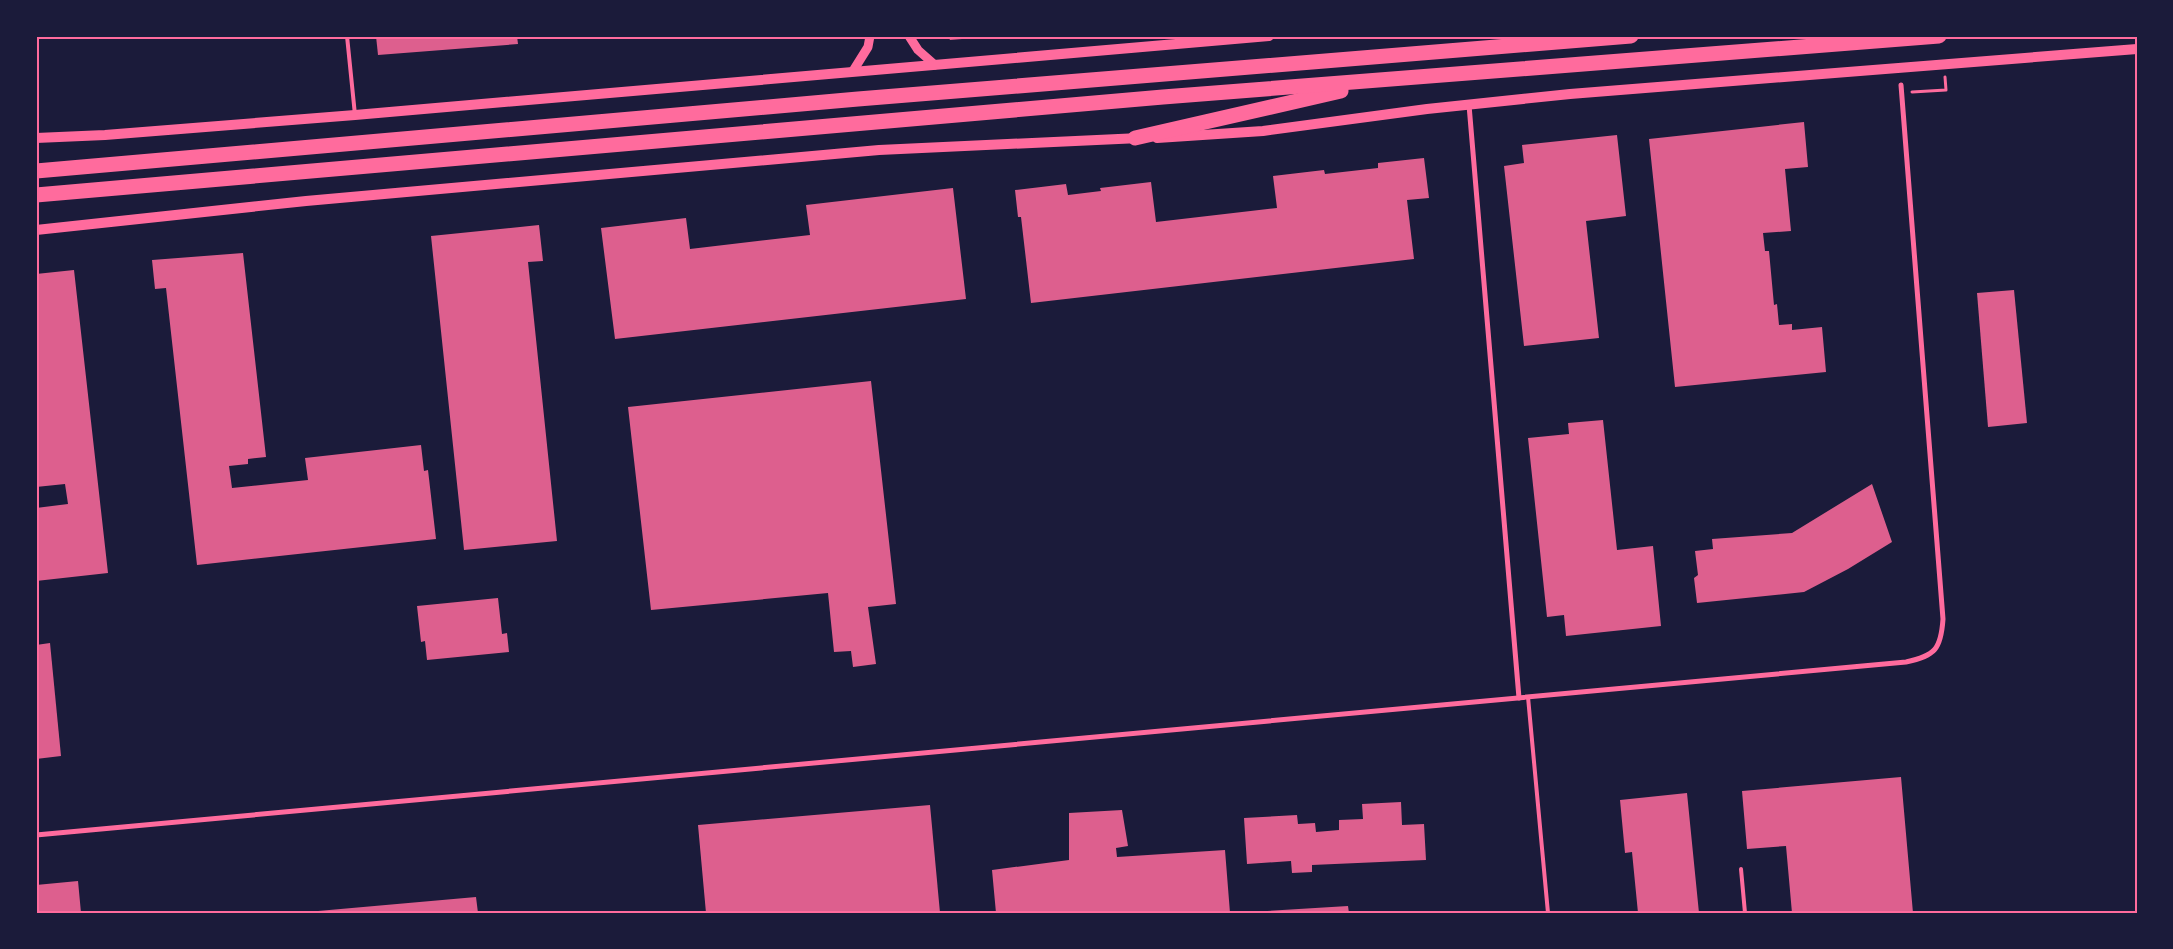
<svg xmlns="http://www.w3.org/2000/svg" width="2173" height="949" viewBox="0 0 2173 949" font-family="Commissioner,sans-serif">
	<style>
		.building { fill: #dd5f8e }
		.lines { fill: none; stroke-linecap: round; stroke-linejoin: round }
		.path { stroke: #ff6b9d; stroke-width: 3 }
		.service { stroke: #ff6b9d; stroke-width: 4 }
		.minor { stroke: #ff6b9d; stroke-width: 5 }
		.tertiary { stroke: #ff6b9d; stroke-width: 9 }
		.secondary { stroke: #ff6b9d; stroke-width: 10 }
		.motorway { stroke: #ff6b9d; stroke-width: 15 }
		.neatline { fill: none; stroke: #ff6b9d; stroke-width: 2 }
	</style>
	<rect width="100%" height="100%" fill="#1b1b3a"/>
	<g class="building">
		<polygon points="376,36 517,36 518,44 378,55"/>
		<polygon points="948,36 973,36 974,38 950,40"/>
		<polygon points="1804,122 1808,167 1785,169 1791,231 1763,233 1765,251 1769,251 1774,305 1777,304 1779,325 1792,324 1792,330 1822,327 1826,372 1675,387 1649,139"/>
		<polygon points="1617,135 1626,216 1586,221 1599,338 1524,346 1504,166 1524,163 1522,145"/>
		<polygon points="1424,158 1429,198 1407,200 1414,259 1031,303 1021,217 1018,217 1015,190 1066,184 1068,195 1101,191 1100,188 1151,182 1156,222 1277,208 1273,176 1324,170 1325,174 1378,168 1378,163"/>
		<polygon points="953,188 966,299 615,339 601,228 686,218 690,249 810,235 806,205"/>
		<polygon points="539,225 543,261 528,262 557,541 464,550 431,236"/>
		<polygon points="243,253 266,457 248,459 248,464 229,466 232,488 308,480 305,458 421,445 424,471 428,470 436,539 197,565 166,288 155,289 152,260"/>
		<polygon points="74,270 108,573 36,581 36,508 68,504 65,484 36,487 36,274"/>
		<polygon points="2014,290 2027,423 1988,427 1977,293"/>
		<polygon points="871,381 896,604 868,607 876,664 853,667 851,651 834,652 828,593 651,610 628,407"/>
		<polygon points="1603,420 1617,550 1653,546 1661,626 1566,636 1564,615 1547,617 1528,438 1569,434 1568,423"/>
		<polygon points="1872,484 1892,542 1848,569 1804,592 1697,603 1694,578 1698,575 1695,551 1713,549 1712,539 1792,533"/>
		<polygon points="498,598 502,634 507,633 509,652 427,660 425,641 421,642 417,606"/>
		<polygon points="50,643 61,756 36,759 36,645"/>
		<polygon points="1901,777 1913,913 1792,913 1786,846 1747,849 1742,791"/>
		<polygon points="1687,793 1699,913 1638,913 1632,852 1625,853 1620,800"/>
		<polygon points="1401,802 1402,825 1424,824 1426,860 1312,865 1312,872 1292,873 1291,861 1247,864 1244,818 1297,815 1298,824 1315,823 1316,832 1339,830 1339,820 1363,819 1362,804"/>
		<polygon points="930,805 940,913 706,913 698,825"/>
		<polygon points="1122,810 1128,846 1116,848 1117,857 1225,850 1230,913 996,913 992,870 1069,860 1069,813"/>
		<polygon points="78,881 81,913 36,913 36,885"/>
		<polygon points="476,897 478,913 319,913 318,911"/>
		<polygon points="1348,906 1349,913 1267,913 1267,911"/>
	</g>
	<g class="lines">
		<polyline class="path" points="1912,92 1946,90 1945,77"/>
		<g class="service">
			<polyline points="347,36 355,115"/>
			<polyline points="1528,697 1548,913"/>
			<polyline points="1741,869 1745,913"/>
		</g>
		<g class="minor">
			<polyline points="1469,105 1519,698"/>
			<path d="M36,835L1906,662C1935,656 1941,649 1943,619L1901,85"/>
		</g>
		<g class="tertiary">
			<polyline points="909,36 918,50 935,65"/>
			<polyline points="853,71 868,47 870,36"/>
		</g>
		<g class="secondary">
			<polyline points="36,138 105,135 355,115 1269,36"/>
			<polyline points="1157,138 1263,131 1427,109 1570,94 2137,49"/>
			<polyline points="36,230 306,201 879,150 1140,138"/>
		</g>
		<g class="motorway">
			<polyline points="1135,138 1341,91"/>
			<polyline points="36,171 858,99 1631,36"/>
			<polyline points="36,195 1163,97 1939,36"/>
		</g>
	</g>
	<rect width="2173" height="949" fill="none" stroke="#1b1b3a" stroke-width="75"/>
	<rect x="38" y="38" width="2098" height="874" class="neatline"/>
</svg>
